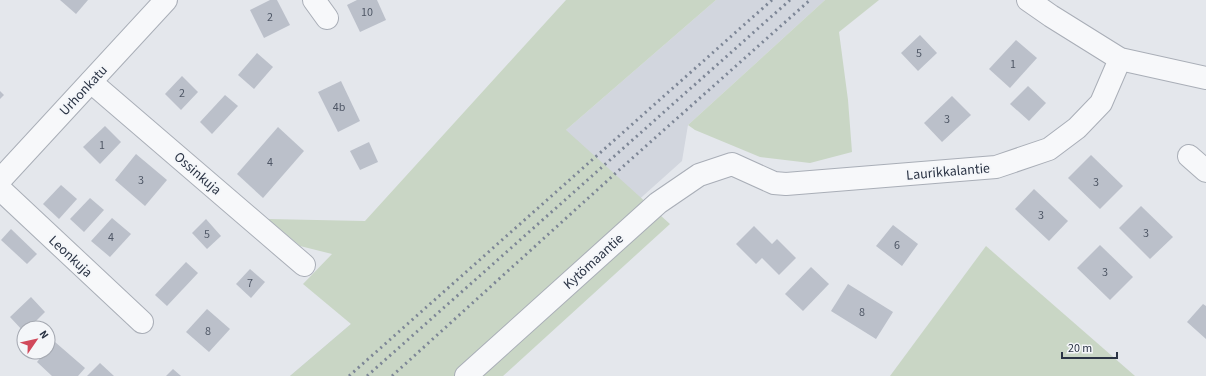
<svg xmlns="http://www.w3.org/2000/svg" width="1206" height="376" viewBox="0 0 1206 376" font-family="'Source Sans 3',sans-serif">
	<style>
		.built { fill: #d2d6de }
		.green { fill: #c9d6c5 }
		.building { fill: #bbc0ca }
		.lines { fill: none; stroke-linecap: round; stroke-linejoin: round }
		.minor-casing { stroke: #a9aeb7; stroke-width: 24 }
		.minor { stroke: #f7f8fa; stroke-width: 22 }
		.rail { stroke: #7d8696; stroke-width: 3; stroke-dasharray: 2 4; stroke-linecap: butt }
		.labels { text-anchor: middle; stroke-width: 4; stroke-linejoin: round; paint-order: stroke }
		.number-label { font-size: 12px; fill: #4f5766 }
		.street-label { font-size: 14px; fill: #2b3445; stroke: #f4f6f9 }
	</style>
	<rect width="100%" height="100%" fill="#e4e7ec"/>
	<polygon class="built" points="716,0 825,0 688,125 682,161 442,376 290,376 351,324 566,130"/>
	<g class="green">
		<polygon points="566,0 716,0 566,130 670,224 503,376 290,376 351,324 303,284 332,254 300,246 268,219 365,221"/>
		<polygon points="825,0 879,0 839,32 848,100 852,152 810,163 760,157 695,130 688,125"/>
		<polygon points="986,246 1135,376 890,376"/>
	</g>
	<g class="building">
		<polygon points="60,0 88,0 76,14"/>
		<polygon points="270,0 277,0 290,25 264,38 250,10"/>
		<polygon points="357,0 377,0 386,20 360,32 347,5"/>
		<polygon points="920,35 937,53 918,71 901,53"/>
		<polygon points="1016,40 1037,58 1010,88 989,69"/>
		<polygon points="257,53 273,67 254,89 238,75"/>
		<polygon points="182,76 198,92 181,110 165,94"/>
		<polygon points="341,81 360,121 338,132 318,92"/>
		<polygon points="1028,86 1046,103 1029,121 1010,104"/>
		<polygon points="0,91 4,95 0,99"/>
		<polygon points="225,95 238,106 212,134 200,122"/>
		<polygon points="952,96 971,115 942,142 924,123"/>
		<polygon points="105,126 121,142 100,164 83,147"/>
		<polygon points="278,127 304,151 263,198 237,174"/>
		<polygon points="369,142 378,162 360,170 350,151"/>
		<polygon points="136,154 167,180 145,206 115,180"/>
		<polygon points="1091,155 1123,186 1100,209 1068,178"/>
		<polygon points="61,185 77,199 59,219 43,204"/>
		<polygon points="1034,189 1068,221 1049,241 1015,209"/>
		<polygon points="90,198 104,210 84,232 70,219"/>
		<polygon points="1141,206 1173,237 1150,259 1119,228"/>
		<polygon points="112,218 131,234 110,257 91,241"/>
		<polygon points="206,219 221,236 207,249 192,233"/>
		<polygon points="893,225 918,244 902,266 876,246"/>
		<polygon points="754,226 772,244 777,239 796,258 779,275 762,258 756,264 736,244"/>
		<polygon points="11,229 37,254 27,264 1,240"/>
		<polygon points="1100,245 1133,277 1110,300 1077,268"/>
		<polygon points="186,262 198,273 167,306 155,295"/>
		<polygon points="811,267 829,284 803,311 785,294"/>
		<polygon points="250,269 265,282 251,298 236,284"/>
		<polygon points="848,284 893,312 876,339 831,311"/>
		<polygon points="31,297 45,312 29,328 24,328 24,332 10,317"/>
		<polygon points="1203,304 1206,306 1206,339 1187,322"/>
		<polygon points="207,309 230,329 209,352 186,332"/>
		<polygon points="55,342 85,368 78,376 52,376 37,362 45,352 48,352 48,349"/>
		<polygon points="100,363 114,376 87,376"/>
		<polygon points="173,369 181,376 166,376"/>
	</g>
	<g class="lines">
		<g class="minor-casing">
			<g id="minor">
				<polyline points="314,0 327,18"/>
				<polyline points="1028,0 1051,16 1120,59 1206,78"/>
				<polyline points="91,82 304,265"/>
				<polyline points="1189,156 1206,171"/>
				<polyline points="0,180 166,0"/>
				<polyline points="0,189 142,322"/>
				<polyline points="466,376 658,203 699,175 732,164 774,183 786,184 996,167 1049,149 1077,128 1101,103 1120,59"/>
			</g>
		</g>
		<use href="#minor" class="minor"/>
		<g class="rail">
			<polyline points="349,376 772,0"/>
			<polyline points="367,376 790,0"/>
			<polyline points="392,376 628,162 810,0"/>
		</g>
	</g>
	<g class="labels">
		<g class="number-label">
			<text x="367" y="16">10</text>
			<text x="270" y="21">2</text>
			<text x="919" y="57">5</text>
			<text x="1013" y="68">1</text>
			<text x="182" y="97">2</text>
			<text x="339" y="111">4b</text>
			<text x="947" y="123">3</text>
			<text x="102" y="149">1</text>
			<text x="270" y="166">4</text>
			<text x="141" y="184">3</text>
			<text x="1096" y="186">3</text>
			<text x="1041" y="219">3</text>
			<text x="1146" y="237">3</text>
			<text x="207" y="238">5</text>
			<text x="111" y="241">4</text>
			<text x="897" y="249">6</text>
			<text x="1105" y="276">3</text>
			<text x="250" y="287">7</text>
			<text x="862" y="316">8</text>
			<text x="208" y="335">8</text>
		</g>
		<g class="street-label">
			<text transform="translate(83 90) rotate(-47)" y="5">Urhonkatu</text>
			<text transform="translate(948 171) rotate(-5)" y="5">Laurikkalantie</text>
			<text transform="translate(198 173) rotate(41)" y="5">Ossinkuja</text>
			<text transform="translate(71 256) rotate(43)" y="5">Leonkuja</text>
			<text transform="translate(593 261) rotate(-42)" y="5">Kytömaantie</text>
		</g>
	</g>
	<g transform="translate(36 340) rotate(56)"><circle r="19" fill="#f4f6f9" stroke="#a4a8b1"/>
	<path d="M0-3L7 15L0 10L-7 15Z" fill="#d1495b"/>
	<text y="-6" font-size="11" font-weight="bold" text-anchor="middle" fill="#2b3445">N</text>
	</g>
	<path d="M1062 352v6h55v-6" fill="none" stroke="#2b3445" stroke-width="2"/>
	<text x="1068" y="352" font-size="12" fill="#2b3445" stroke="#f4f6f9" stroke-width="3" paint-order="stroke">20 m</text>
</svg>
